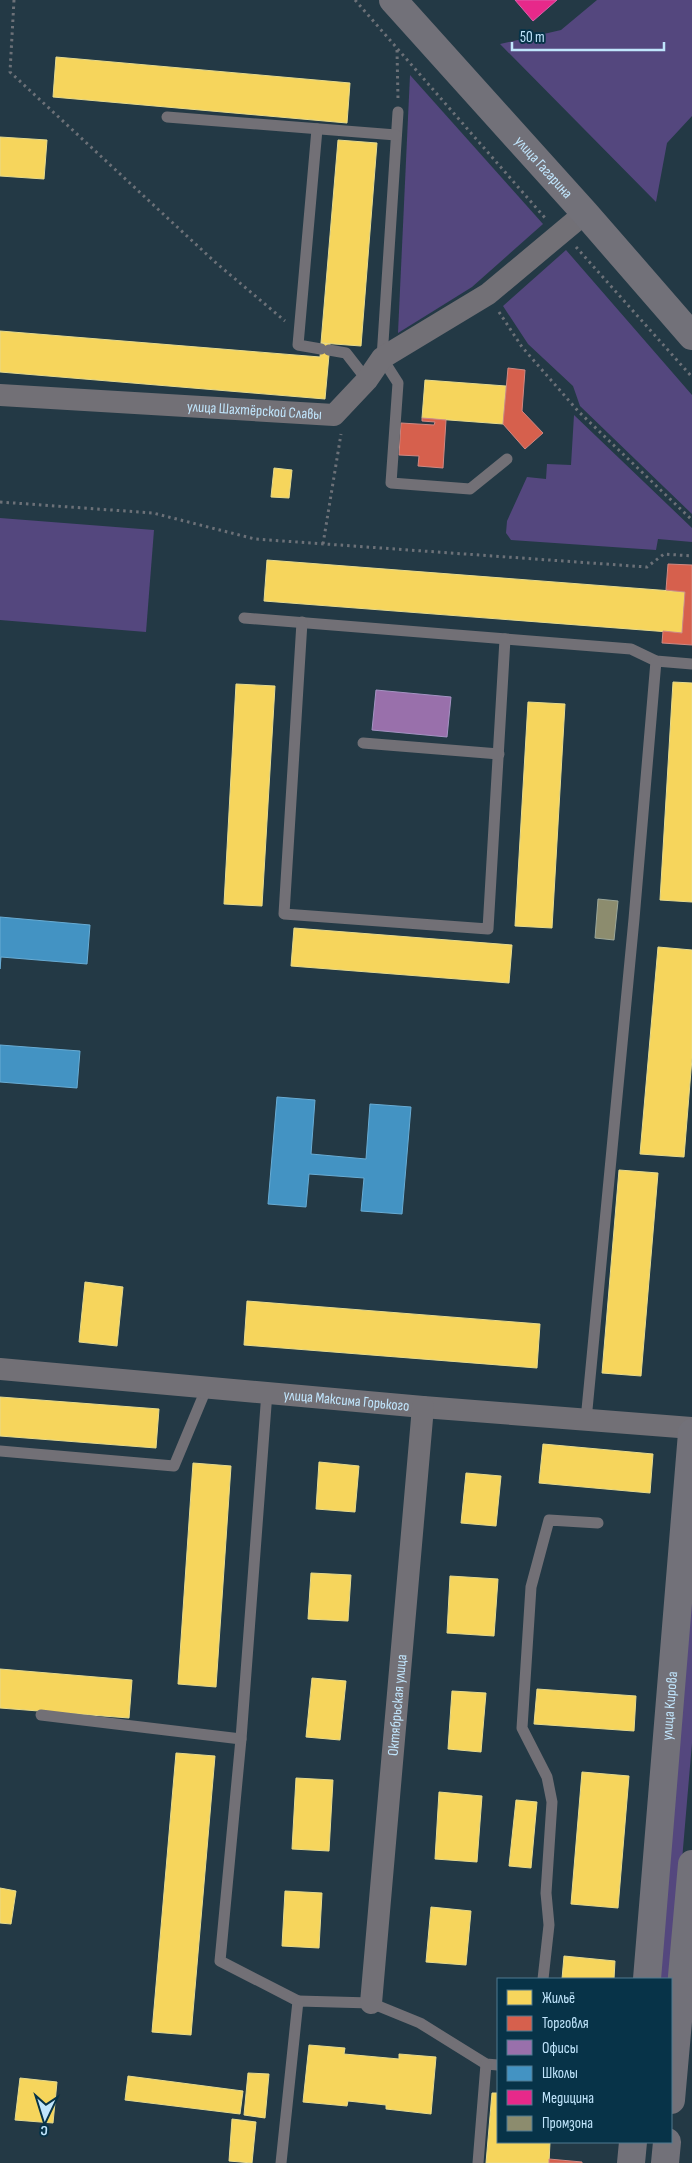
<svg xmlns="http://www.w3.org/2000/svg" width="692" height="2163" viewBox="0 0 692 2163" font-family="'Sofia Sans Condensed',sans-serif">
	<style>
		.green { fill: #54477e }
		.homes { fill: #f6d55c; stroke: #e6da8c }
		.shops { fill: #d6604d; stroke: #cf8882 }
		.offices { fill: #9970ab; stroke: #a593c3 }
		.schools { fill: #4393c3; stroke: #68acd4 }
		.health { fill: #e7298a; stroke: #db61ac }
		.industry { fill: #8c8c6e; stroke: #9ca799 }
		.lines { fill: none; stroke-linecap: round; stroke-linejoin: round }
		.path { stroke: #6c7178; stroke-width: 3; stroke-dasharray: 2.5 4; stroke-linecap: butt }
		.service { stroke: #727076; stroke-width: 11 }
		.minor { stroke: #727076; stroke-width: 22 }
		.secondary { stroke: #727179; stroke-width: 28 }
		.labels { text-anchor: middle; stroke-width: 5; stroke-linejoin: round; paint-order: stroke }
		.street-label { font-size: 15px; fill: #c0e5fc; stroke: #073348 }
	</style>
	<rect width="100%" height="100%" fill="#233945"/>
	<g class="green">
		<polygon points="597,0 692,0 692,116 667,143 656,202 500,44 561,30"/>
		<polygon points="410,75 543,224 472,287 398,333"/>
		<polygon points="566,250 692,395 692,514 580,406 573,386 528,344 503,306"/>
		<polygon points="574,415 692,528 692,542 658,539 656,550 511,540 506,533 507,521 527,477 546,479 547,464 571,465"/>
		<polygon points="0,518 154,530 146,632 0,620"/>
		<polygon points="692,1561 692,1743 671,1989 671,1979 656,1979"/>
	</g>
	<g class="homes">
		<polygon points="56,57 350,83 347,123 53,97"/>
		<polygon points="0,137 47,140 44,179 0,176"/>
		<polygon points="338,140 377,143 361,346 321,343"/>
		<polygon points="0,331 320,357 321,343 330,344 325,399 0,372"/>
		<polygon points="425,380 506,386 503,424 422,418"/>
		<polygon points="274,468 292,470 289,498 271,497"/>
		<polygon points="267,560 685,592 682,633 264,601"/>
		<polygon points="673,682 692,683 692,902 660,900"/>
		<polygon points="236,684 275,686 262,906 224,904"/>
		<polygon points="528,702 565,704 552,928 515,926"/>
		<polygon points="294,928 512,945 509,983 291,966"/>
		<polygon points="658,947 692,950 692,1058 684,1157 640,1154"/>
		<polygon points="619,1170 658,1173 641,1376 602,1373"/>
		<polygon points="85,1282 123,1287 117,1346 79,1342"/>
		<polygon points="247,1301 540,1324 537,1368 244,1345"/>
		<polygon points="0,1397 159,1409 156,1448 0,1436"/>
		<polygon points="543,1444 653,1454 650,1493 539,1483"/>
		<polygon points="319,1462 359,1466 355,1512 316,1509"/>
		<polygon points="193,1463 231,1466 216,1687 178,1684"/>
		<polygon points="466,1473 501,1476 496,1526 461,1523"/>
		<polygon points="311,1573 351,1575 348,1621 308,1619"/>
		<polygon points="450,1576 498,1579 494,1636 447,1633"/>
		<polygon points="0,1669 132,1680 129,1718 0,1708"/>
		<polygon points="312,1678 346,1681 340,1740 306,1737"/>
		<polygon points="537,1689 636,1696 634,1731 534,1724"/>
		<polygon points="452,1691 486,1693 481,1752 448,1749"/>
		<polygon points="176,1753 215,1756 191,2035 152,2032"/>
		<polygon points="582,1772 629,1776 618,1908 571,1904"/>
		<polygon points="296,1778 333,1780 329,1851 292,1849"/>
		<polygon points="439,1792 482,1796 477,1862 435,1859"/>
		<polygon points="516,1800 537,1802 531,1868 509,1866"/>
		<polygon points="0,1888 16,1891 11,1924 0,1923"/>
		<polygon points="285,1891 322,1893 319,1948 282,1946"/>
		<polygon points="431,1907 471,1911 466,1965 426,1962"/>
		<polygon points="564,1956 615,1961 614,1979 562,1979"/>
		<polygon points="309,2045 345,2048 344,2054 399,2059 399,2054 436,2057 431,2114 386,2109 386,2105 348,2101 347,2106 303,2102"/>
		<polygon points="248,2073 269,2074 265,2118 244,2115"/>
		<polygon points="128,2076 243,2091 240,2114 125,2100"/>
		<polygon points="20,2078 57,2082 53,2123 15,2120"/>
		<polygon points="492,2093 498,2093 498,2142 550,2142 549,2163 486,2163"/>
		<polygon points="232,2119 256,2122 252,2163 229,2161"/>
	</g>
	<g class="shops">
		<polygon points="508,368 525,370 522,411 543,433 525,449 503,424"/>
		<polygon points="422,418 446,420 443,468 418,466 419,456 399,455 401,423 434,425 435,422 422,421"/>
		<polygon points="668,564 692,565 692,645 662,643 663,631 682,633 685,592 666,590"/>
		<polygon points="549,2159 582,2162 582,2163 549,2163"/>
	</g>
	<polygon class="offices" points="376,690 451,697 447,737 372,730"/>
	<g class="schools">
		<polygon points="0,917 90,925 87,964 1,957 0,969"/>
		<polygon points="0,1045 80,1051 77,1088 0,1082"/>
		<polygon points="277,1097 315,1100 311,1154 366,1159 370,1104 411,1107 402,1214 361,1211 364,1178 309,1174 306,1207 268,1204"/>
	</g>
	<polygon class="health" points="515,0 557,0 533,21"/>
	<polygon class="industry" points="598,899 618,901 614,940 595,938"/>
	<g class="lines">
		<g class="path">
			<polyline points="14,0 10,72 215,262 285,321"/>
			<polyline points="355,0 546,219"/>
			<polyline points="397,50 398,99"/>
			<polyline points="576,247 692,377"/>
			<polyline points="499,312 522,347 578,411 692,520"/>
			<polyline points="0,502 153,513 255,539 647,567 664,554 692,556"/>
			<polyline points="323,544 341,434"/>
		</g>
		<g class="service">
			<polyline points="398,112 382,358 398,383 391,483 470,489 507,459"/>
			<polyline points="167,117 396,135"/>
			<polyline points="317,129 298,345 321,349"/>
			<polyline points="329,350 346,353 367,380"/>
			<polyline points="244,618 631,649 656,661 692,664"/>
			<polyline points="302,622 284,914 488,929 505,639"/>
			<polyline points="363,743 499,754"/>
			<polyline points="267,1392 241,1739 220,1961 298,2001"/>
			<polyline points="586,1420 634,919 656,661"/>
			<polyline points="0,1451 174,1466 207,1387"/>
			<polyline points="41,1715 241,1739"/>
			<polyline points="543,1979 549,1925 546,1893 552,1802 547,1777 522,1728 531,1587 549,1520 598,1523"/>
			<polyline points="281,2163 298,2001 371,2003 420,2023 486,2064 498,2065"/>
			<polyline points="478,2163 486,2064"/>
		</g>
		<g class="minor">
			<path id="s1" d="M0,395L334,415L367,380L382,358L488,294L585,213"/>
			<path id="s2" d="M0,1369L423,1407L692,1428"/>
			<path id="s3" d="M371,2003L423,1407"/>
		</g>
		<g class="secondary">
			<path id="s4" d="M393,0L585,213L692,336"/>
			<path id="s5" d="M647,1979L692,1433"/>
			<polyline points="671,2100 692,1864"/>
			<polyline points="631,2163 633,2142"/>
			<polyline points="665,2163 667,2142"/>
		</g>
	</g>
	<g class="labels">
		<g class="street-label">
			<text dy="5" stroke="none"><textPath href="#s4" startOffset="225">улица Гагарина</textPath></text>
			<text dy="5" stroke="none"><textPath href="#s1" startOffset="255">улица Шахтёрской Славы</textPath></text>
			<text dy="5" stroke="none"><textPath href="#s2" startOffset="348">улица Максима Горького</textPath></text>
			<text dy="5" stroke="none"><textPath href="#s3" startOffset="299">Октябрьская улица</textPath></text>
			<text dy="5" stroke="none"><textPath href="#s5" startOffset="274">улица Кирова</textPath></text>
		</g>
	</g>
	<rect x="497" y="1978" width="175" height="165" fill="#073348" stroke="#517a90"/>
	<rect x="507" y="1990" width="25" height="15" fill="#f6d55c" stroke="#517a90"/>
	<text x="542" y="2003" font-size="15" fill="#c0e5fc">Жильё</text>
	<rect x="507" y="2016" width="25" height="15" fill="#d6604d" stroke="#517a90"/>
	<text x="542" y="2028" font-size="15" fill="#c0e5fc">Торговля</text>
	<rect x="507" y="2040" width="25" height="15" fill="#9970ab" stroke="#517a90"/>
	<text x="542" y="2053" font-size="15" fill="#c0e5fc">Офисы</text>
	<rect x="507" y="2066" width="25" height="15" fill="#4393c3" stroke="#517a90"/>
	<text x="542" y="2078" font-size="15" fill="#c0e5fc">Школы</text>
	<rect x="507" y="2090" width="25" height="15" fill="#e7298a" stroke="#517a90"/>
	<text x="542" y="2103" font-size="15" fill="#c0e5fc">Медицина</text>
	<rect x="507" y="2116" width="25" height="15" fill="#8c8c6e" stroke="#517a90"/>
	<text x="542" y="2128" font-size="15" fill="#c0e5fc">Промзона</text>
	<g transform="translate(45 2118) rotate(184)" stroke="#073348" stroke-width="4" paint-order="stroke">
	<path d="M0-4L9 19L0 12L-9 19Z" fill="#c0e5fc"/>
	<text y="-8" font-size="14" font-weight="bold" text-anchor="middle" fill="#c0e5fc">С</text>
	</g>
	<path d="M512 42v8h152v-8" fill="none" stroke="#c0e5fc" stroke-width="2.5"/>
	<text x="520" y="42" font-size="15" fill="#c0e5fc" stroke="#073348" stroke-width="4" paint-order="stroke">50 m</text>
</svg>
